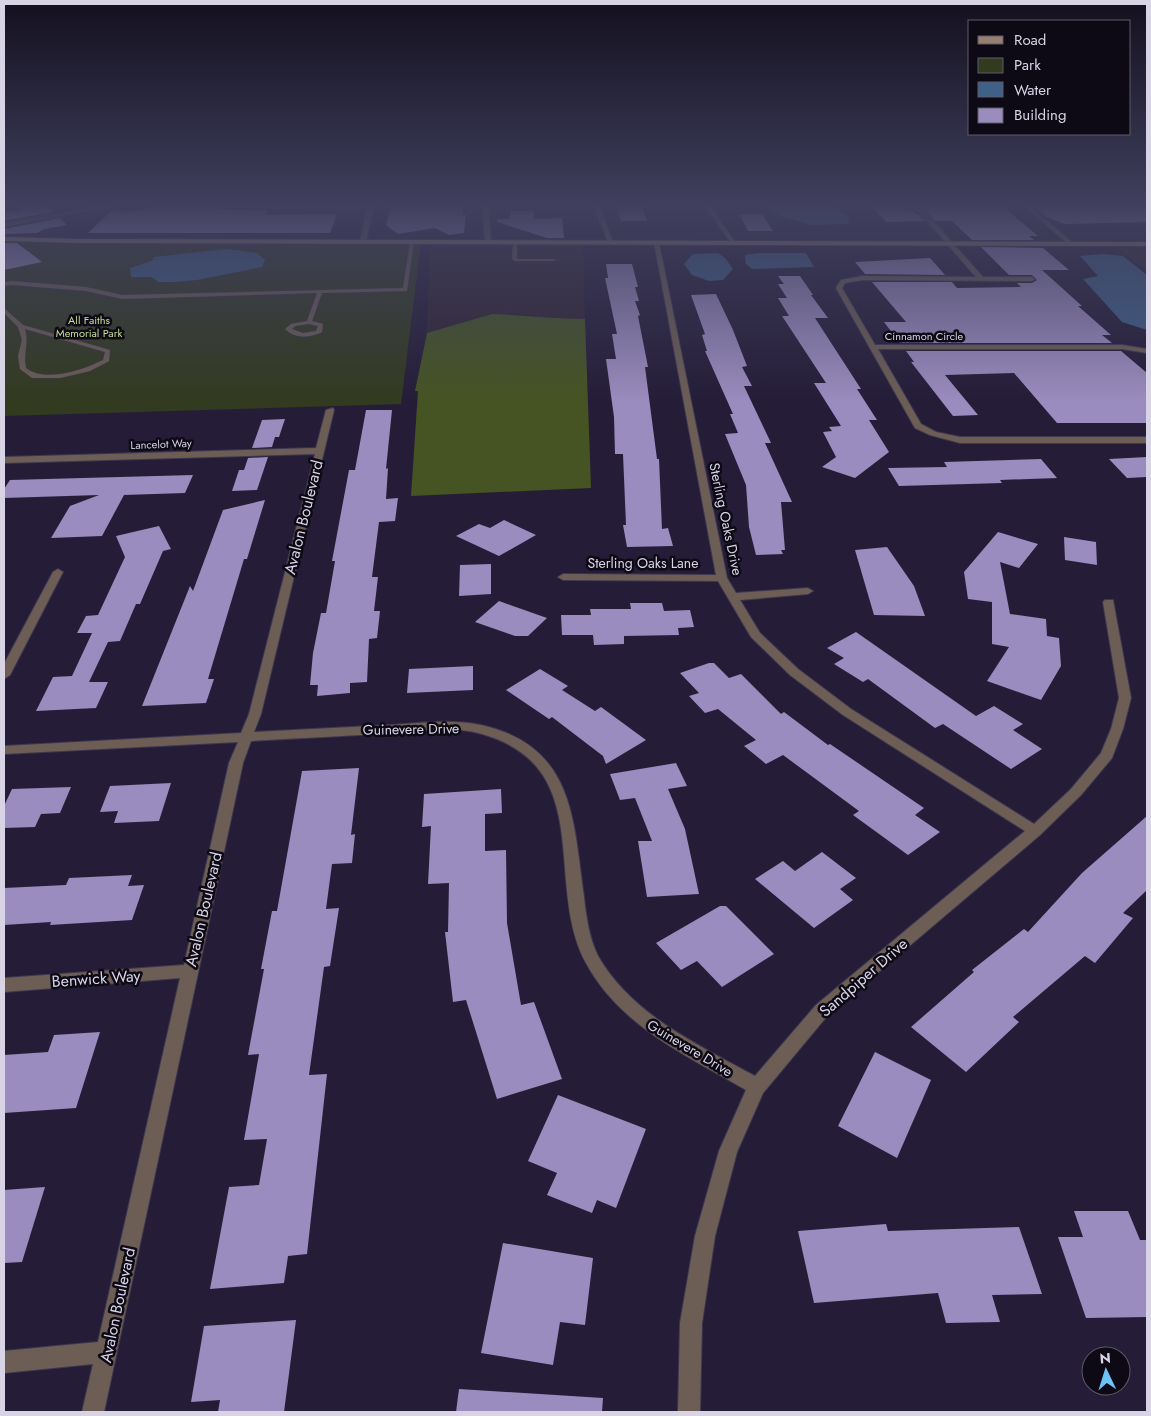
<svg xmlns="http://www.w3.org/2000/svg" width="1151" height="1416" viewBox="0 0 1151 1416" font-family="Jost,sans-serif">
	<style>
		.commercial { fill: #312534 }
		.green { fill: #323a20 }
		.forest { fill: #465423 }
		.water { fill: #3f6188 }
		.building { fill: #9a8cbe }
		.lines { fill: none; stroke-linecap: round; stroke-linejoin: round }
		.lane-casing { stroke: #3e3750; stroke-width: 1 }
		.street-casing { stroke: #3e3750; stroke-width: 2 }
		.secondary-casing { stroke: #3e3750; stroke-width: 2 }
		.lane { fill: #6c5e55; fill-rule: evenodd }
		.street { fill: #6c5e55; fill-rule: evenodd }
		.secondary { fill: #957f71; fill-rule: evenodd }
		.labels { text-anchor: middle; stroke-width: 5; stroke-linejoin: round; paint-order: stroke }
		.far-park-label { font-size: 11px; fill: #c7df91; stroke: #0d0a15 }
		.far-street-label { font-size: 11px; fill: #d8d4e6; stroke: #0d0a15 }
		.street-label { font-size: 14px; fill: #d8d4e6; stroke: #0d0a15 }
		.near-street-label { font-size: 16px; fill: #d8d4e6; stroke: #0d0a15 }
	</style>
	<rect width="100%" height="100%" fill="#251d38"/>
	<g class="commercial">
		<polygon points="430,244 583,244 585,319 548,319 529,315 492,314 427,333"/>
		<polygon points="1114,246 1147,246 1147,271 1128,256"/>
	</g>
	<polygon class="green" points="4,239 421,242 401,404 4,416"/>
	<path class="forest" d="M492,314C523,315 554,319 585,319L591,488L411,496L418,391H415L427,333Z"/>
	<g class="water">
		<path d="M768,204C794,204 826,200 848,217L849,224L812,225L779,216Z"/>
		<polygon points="226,249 257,253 265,260 262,267 197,280 173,282 159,282 151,277 131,277 130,268 152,261 154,257"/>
		<polygon points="718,253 726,259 733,269 723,280 709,281 692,275 684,264 693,254"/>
		<polygon points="758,253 806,253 814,267 752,269 746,264 745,255"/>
		<polygon points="1102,254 1123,256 1147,275 1147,330 1122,322 1083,279 1098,276 1080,256"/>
	</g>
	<g class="building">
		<polygon points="46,204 54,212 4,221 4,212 23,210 21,207"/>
		<polygon points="180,204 215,204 213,207 215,209 268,210 265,215 337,214 330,233 88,233 110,212 120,210 125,212"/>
		<polygon points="399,204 465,204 462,215 466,215 464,233 449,235 435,228 398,234 386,225 391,206 398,206"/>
		<polygon points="616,204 641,204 647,221 621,221"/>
		<polygon points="870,204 897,204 919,215 925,221 886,222"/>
		<polygon points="912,204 1000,204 1038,236 1029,236 1034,240 972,240 952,221 935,221 925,210"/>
		<polygon points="1031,204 1138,204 1147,209 1147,222 1065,224 1046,217"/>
		<polygon points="511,211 534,211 534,219 562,218 564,238 547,238 497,222 498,219 510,219"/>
		<polygon points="739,214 762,214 773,231 748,231"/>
		<polygon points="60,218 67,225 44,229 37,233 4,234 6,235 4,235 4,229"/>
		<polygon points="4,243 17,243 42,262 4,270"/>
		<polygon points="981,247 1043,248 1069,270 1042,270 1082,306 1078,306 1111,335 1102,335 1112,343 900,343 884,322 906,322 872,282 952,282 957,288 1021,287 1017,283 1032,283 1037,280 1032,275 1009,275"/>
		<polygon points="930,258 945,275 865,274 855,262"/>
		<polygon points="606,264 632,264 638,287 635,287 639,301 635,301 640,315 638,316 648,367 645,367 657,459 659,459 662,529 668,528 673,546 627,547 623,525 626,525 623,454 615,454 614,417 606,359 616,359 612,334 617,334 605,278 608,278"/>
		<polygon points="778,276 800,276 813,295 811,295 828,318 815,318 861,389 857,389 877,420 869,420 889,452 855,478 822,467 836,457 823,432 832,431 829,427 841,426 814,383 826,383 782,316 789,316 778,298 787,298 778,284 784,284"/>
		<polygon points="716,294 733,330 747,366 742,367 752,386 744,386 771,443 765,443 792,502 781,502 785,550 781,550 783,554 756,555 749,527 746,485 725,434 738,433 730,414 733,414 705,351 707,351 702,335 705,334 691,295"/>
		<polygon points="906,351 1121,351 1147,373 1147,423 1057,423 1014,373 945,375 978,415 953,416 911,362 914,362"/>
		<polygon points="366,410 392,410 386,469 388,468 386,499 398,498 395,521 379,522 372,577 378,577 374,611 380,611 377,638 369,639 367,682 350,683 350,693 317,696 318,685 310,685 313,653 321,613 326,613 335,561 332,561 349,470 355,470"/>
		<polygon points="285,419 279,437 275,437 272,447 252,448 262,420"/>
		<polygon points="268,457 257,490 232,491 239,470 244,470 248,458"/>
		<polygon points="1147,457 1147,477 1127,478 1109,459"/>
		<polygon points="1041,459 1057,478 1000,480 1002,483 899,486 888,468 947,467 944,462"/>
		<polygon points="193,475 185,493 124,495 102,536 51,538 70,506 99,495 4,498 4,489 10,480"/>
		<polygon points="265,500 247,559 244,559 208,679 214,679 206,703 142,706 190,586 193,591 223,510"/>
		<polygon points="504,520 536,535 499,556 456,536 479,524 490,528"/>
		<polygon points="159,526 171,549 163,551 140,604 136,604 120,641 108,642 89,682 108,682 96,708 36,711 53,677 72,676 92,633 77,633 86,616 98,615 125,557 116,536"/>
		<polygon points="998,532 1038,544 1019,568 1000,562 1010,614 1046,619 1047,636 1059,638 1061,666 1041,700 987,681 1009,647 992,644 992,602 968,599 964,572"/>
		<polygon points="1064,537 1096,542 1097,565 1065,560"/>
		<polygon points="887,547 914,586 925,616 874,615 855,550"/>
		<polygon points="491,564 491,594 459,596 460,565"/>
		<polygon points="499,601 547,618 528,636 515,636 475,622"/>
		<polygon points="630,603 662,603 664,611 690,610 694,627 678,628 679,635 624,636 624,644 594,645 593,635 562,635 561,615 591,615 590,609 631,609"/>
		<polygon points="856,632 976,716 994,706 1023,724 1013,730 1042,749 1011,769 943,724 935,728 868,679 863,682 834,664 844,658 827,648"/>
		<polygon points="709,663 714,663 729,678 741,674 781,714 784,712 828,745 830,744 924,808 915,815 940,832 908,855 853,815 859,811 783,755 766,764 744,746 756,740 718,709 705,713 689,696 699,693 680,673"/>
		<polygon points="473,666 473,690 407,693 409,669"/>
		<polygon points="540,669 568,686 562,690 595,711 601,707 646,740 606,764 603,756 552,717 549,719 506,690"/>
		<polygon points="676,763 687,786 668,789 685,829 699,894 647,897 638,841 652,841 635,798 620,800 610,774"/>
		<polygon points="359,768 351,835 355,834 352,863 332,864 326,909 339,908 330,966 324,967 309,1075 327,1074 307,1254 288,1256 284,1283 210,1289 229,1187 259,1185 267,1139 244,1140 259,1054 248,1055 264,969 261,969 272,911 277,911 302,771"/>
		<polygon points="171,783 159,821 114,823 118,811 100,812 110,786"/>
		<polygon points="71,787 60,813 41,814 35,827 4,828 4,806 12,789"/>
		<polygon points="501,789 502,813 485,814 485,851 506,850 507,923 521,1005 534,1002 562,1079 497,1099 466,1000 453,1002 445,932 448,932 449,883 428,884 431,826 422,827 424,794"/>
		<polygon points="1147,816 1147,890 1123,913 1133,918 1095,963 1085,956 1013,1017 1019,1022 966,1072 911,1027 974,972 972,970 1024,929 1028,932 1082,873"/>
		<polygon points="822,852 856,878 840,889 853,900 814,928 755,879 783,861 795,871"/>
		<polygon points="132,875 128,886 144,885 132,920 50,925 51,922 4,925 4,888 66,885 69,878"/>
		<polygon points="720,906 726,906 774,954 722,987 697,961 681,970 656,943"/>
		<polygon points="100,1032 76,1108 4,1113 4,1055 48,1052 54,1035"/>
		<polygon points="875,1052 931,1080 897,1158 838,1126"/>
		<polygon points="558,1095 646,1129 616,1208 597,1200 592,1213 547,1195 557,1173 528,1161"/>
		<polygon points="45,1187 22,1262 4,1263 4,1190"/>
		<polygon points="1074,1211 1128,1211 1140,1240 1147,1240 1147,1317 1086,1318 1058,1237 1083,1237"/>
		<polygon points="886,1224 888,1231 1019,1227 1042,1294 992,1295 1000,1322 946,1323 938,1293 814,1303 798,1231"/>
		<polygon points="503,1243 593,1258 585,1325 560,1322 553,1365 481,1353"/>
		<polygon points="296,1320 284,1412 218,1412 220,1400 191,1402 204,1326"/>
		<polygon points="459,1389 603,1398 602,1412 456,1412"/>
	</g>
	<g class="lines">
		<g class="lane-casing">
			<g id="lane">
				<path d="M412,241L414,242L407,291L322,293L312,321L323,324L322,332C310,338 295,339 285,329L291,324L307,321L317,293L122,299L86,291L12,285L4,286V282L12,281L86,287L122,295L403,288L410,242ZM309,324L318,326L316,331L303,333L292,329L295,326Z"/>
				<polygon points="515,241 517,242 517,259 554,259 556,260 554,261 514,261 512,258 513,242"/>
				<path d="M4,308L23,325L110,350L109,361L90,371L60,378H32L20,369L18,356L22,340L18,327L4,313ZM25,329L105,352L103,360C83,370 45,383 26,368C23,352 29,344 25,329Z"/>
			</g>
		</g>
		<g class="street-casing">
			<g id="street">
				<polygon points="112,204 123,204 4,227 4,223"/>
				<polygon points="217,204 374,204 374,207 366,242 363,244 360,242 367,209 215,207"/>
				<polygon points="482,204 488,204 491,242 488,244 485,242"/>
				<polygon points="593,204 599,204 613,243 608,242"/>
				<polygon points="703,204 709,204 736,244 732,244"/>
				<polygon points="899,204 907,204 924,211 983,277 1032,277 1035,279 1032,281 862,280 845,283 842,288 875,345 1122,345 1147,349 1147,353 1122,349 878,349 921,424 936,432 960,437 1147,437 1147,443 960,443 930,435 915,428 836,288 841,280 862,276 976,277 920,213"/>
				<polygon points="1022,204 1028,204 1073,243 1073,245 1069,245"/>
				<path d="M654,242L659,243L727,578L736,593L808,588L813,591L808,594L740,600L760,633L798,669L851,709L1034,824L1071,789L1101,753L1111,729L1119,698L1103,602L1105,600H1113L1131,698L1123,729L1112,758L1081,795L1040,835L828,1015L763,1093L737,1152L715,1236L702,1323L700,1412H678L680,1323L695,1236L719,1151L746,1090C687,1056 620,1026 586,963C543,884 598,767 482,734C454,726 423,731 395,733C347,736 299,738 251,741L243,763L104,1412H82L93,1364L4,1373V1351L98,1342L180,978L4,992V978L184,965L229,763L238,742L4,754V746L241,733L249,714L315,454L4,463V457L316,448L326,410L333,408L334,410L261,714L254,732C300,730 345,727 390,725C420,723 451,719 481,725C575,746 573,820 584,897C586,916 589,938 598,956C632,1015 698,1045 755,1076L816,1005L1025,831L843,715L790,675L751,637L718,581L563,580L558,577L563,574L716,575Z"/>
				<polygon points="58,569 63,572 10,675 4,679 4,664 53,572"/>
			</g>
		</g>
		<g class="secondary-casing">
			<polygon id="secondary" points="4,237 79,239 1147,242 1147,246 79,243 4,241"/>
		</g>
		<use href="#lane" class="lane"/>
		<use href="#street" class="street"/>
		<use href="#secondary" class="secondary"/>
	</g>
	<linearGradient id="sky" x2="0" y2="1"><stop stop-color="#14101f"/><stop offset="0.51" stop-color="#40405e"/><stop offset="1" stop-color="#40405e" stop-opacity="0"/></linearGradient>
	<rect width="1151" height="402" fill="url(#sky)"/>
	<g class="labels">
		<g class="far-park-label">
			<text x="89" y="324">All Faiths<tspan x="89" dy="13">Memorial Park</tspan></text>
		</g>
		<g class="far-street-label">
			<text x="924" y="340">Cinnamon Circle</text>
			<text transform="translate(161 444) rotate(-2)" y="4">Lancelot Way</text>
		</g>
		<g class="street-label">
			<text transform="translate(726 519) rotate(78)" y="5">Sterling Oaks Drive</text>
			<text x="643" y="568">Sterling Oaks Lane</text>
			<text transform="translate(411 729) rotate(-1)" y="5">Guinevere Drive</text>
			<text transform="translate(690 1048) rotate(31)" y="5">Guinevere Drive</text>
		</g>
		<g class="near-street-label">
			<text transform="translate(303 517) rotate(-76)" y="6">Avalon Boulevard</text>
			<text transform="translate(203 909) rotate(-77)" y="6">Avalon Boulevard</text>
			<text transform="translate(863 977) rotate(-41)" y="6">Sandpiper Drive</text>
			<text transform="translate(96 978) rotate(-4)" y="6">Benwick Way</text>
			<text transform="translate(117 1305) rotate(-78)" y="6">Avalon Boulevard</text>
		</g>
	</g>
	<rect width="1151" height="1416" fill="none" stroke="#d8d4e6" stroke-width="10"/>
	<rect x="968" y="20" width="162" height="115" fill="#0d0a15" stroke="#5e5b69"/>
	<rect x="978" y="36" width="25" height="8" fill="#957f71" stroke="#5e5b69"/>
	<text x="1014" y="45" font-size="15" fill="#d8d4e6">Road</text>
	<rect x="978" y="58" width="25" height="15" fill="#323a20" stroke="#5e5b69"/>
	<text x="1014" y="70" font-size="15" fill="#d8d4e6">Park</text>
	<rect x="978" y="82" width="25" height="15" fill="#3f6188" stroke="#5e5b69"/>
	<text x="1014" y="95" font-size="15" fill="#d8d4e6">Water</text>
	<rect x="978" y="108" width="25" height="15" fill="#9a8cbe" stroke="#5e5b69"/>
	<text x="1014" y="120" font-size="15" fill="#d8d4e6">Building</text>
	<g transform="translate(1106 1371) rotate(356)"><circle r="24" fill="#0d0a15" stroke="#5e5b69"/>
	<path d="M0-4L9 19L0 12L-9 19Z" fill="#6fc2f4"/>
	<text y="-8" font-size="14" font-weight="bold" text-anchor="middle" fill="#d8d4e6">N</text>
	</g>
</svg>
